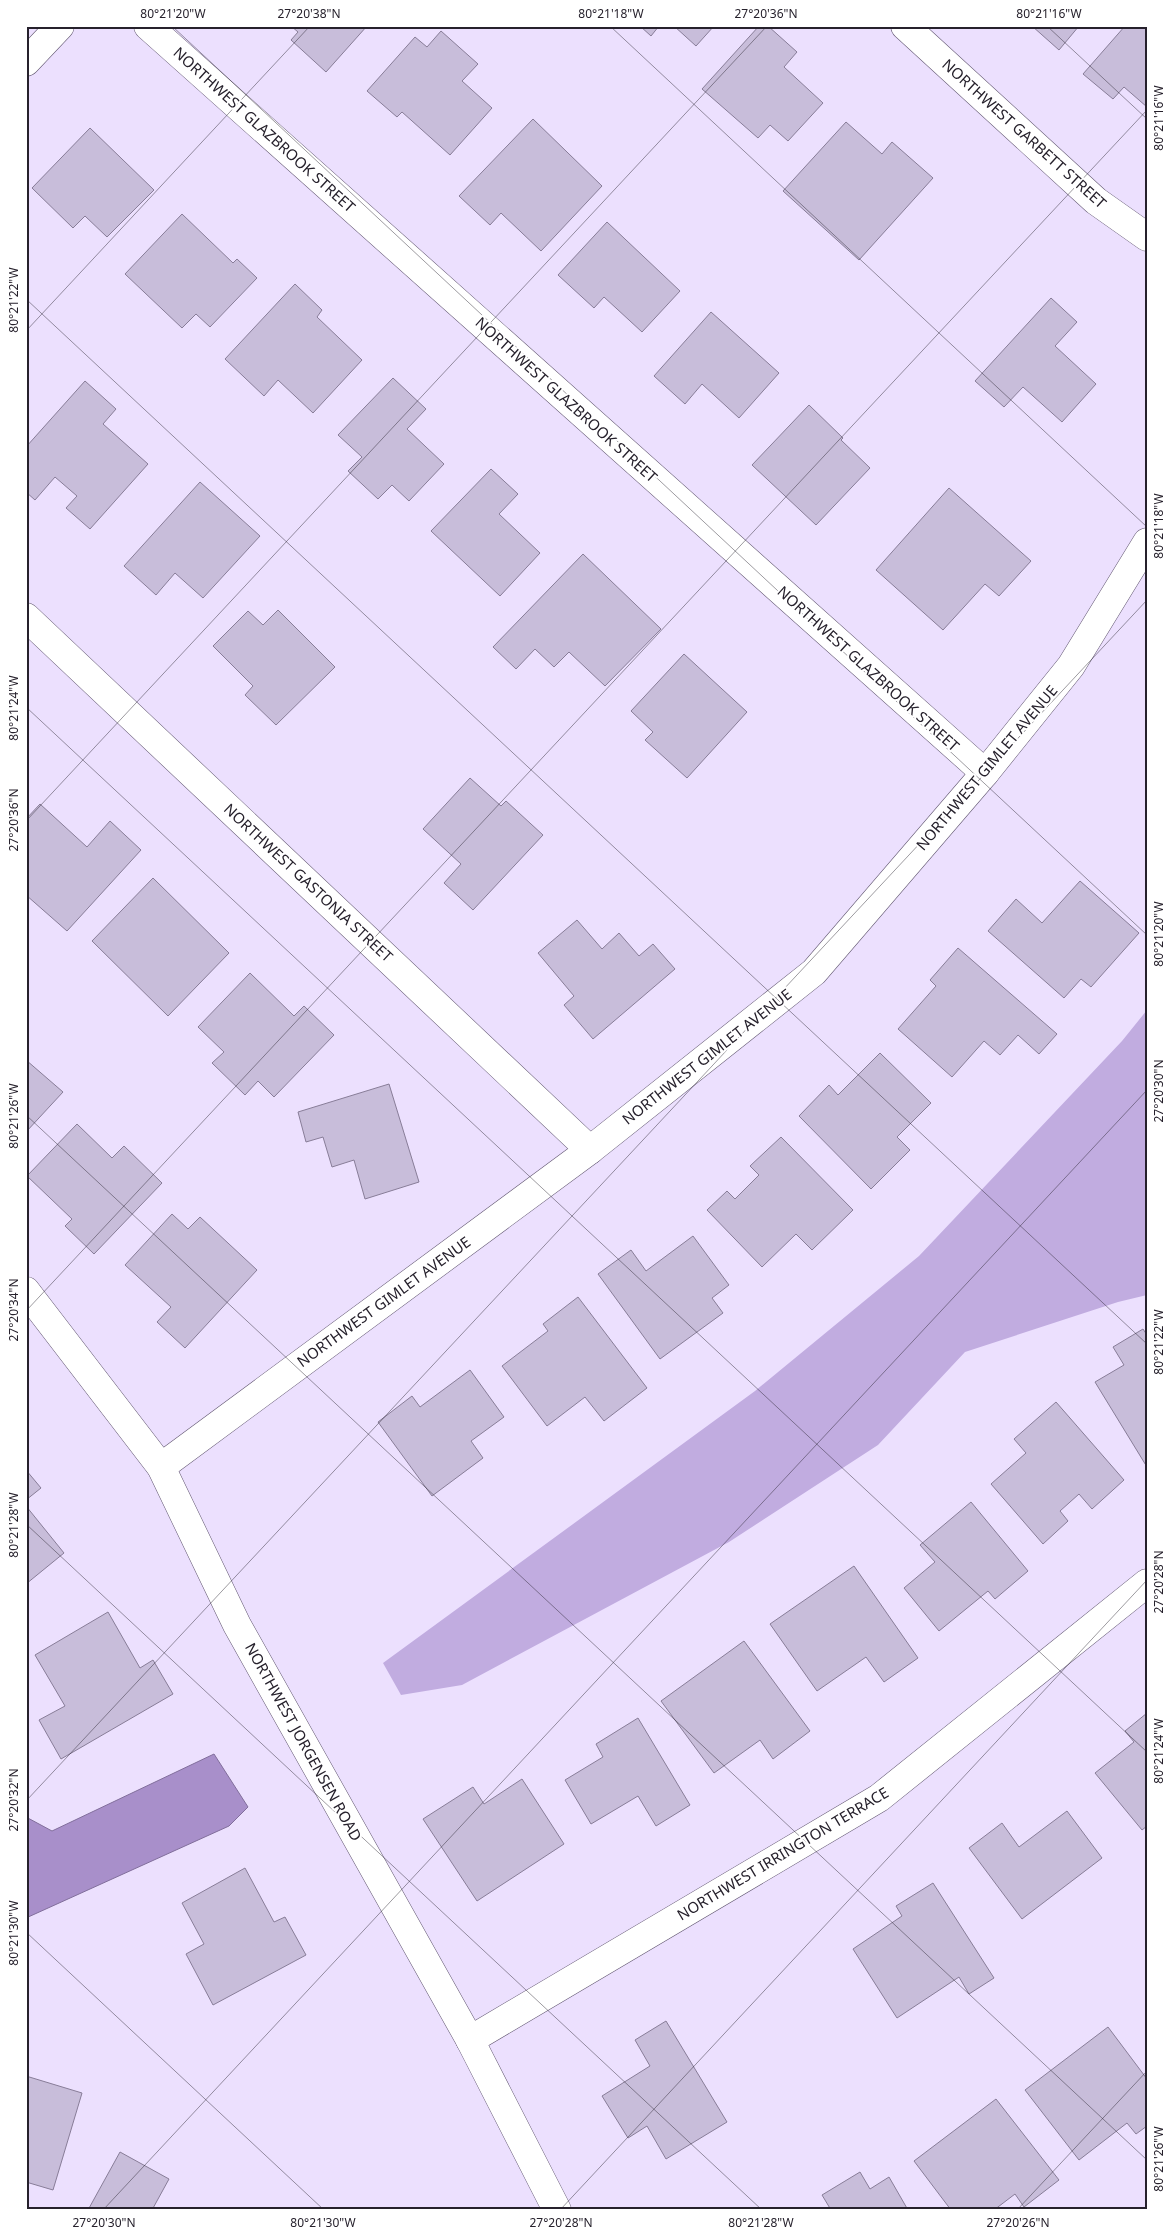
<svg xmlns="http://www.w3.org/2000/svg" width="1173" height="2236" viewBox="0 0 1173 2236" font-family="'Noto Sans',sans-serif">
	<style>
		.green { fill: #c1ace0 }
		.water { fill: #a88fca; stroke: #816e9b }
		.building { fill: #c8bdda; stroke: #887d98 }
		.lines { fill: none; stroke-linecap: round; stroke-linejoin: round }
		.minor-casing { stroke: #625771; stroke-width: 29 }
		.minor { stroke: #fff; stroke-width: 28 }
		.ticks { fill: none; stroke: #26212c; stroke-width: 1; stroke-opacity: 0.45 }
		.labels { text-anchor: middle; stroke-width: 4; stroke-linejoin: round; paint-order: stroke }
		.street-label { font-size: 15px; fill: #26212c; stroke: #fff }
		.neatline { fill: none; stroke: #26212c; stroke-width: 2 }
		.ticks-label { font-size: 12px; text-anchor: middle; fill: #26212c }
	</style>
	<rect width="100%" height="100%" fill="#ece0fe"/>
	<polygon class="green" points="1147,1010 1147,1295 1118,1302 965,1352 878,1445 729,1542 462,1685 401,1695 383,1663 755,1391 919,1256 1122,1041"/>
	<polygon class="water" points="214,1754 248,1807 229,1826 26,1918 26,1817 52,1831"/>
	<g class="building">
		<polygon points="291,26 367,26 326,72 291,40 298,32"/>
		<polygon points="640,26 659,26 651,36"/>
		<polygon points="674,26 714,26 696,46"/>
		<polygon points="759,26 768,26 797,52 784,67 823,103 788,141 770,125 758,138 702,89"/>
		<polygon points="1032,26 1079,26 1059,50"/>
		<polygon points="1125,26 1147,26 1147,107 1124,87 1113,99 1083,74"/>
		<polygon points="441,31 478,64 462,81 492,108 450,155 402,112 397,117 367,91 415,37 427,47"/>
		<polygon points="533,119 602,186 541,251 501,213 490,225 459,196"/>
		<polygon points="846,122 882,154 892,142 933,178 859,260 783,191"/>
		<polygon points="90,128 154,190 107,237 85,216 73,228 32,188"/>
		<polygon points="182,214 233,263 237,259 257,278 210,327 196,314 182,328 125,274"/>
		<polygon points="607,222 680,291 642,332 604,297 594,308 558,275"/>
		<polygon points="295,284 322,310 317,317 362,360 313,413 278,380 264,396 225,359"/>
		<polygon points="1051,298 1077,322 1055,346 1096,384 1062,422 1023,387 1004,407 975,381"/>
		<polygon points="711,312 779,373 739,418 702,384 685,404 654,376"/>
		<polygon points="393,378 426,409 407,429 444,464 409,501 392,485 378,499 348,471 362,457 338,435"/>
		<polygon points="85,381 116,409 103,424 148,464 90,529 66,508 77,496 55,477 35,500 26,492 26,447"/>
		<polygon points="809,405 843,438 841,440 870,468 816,525 752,465"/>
		<polygon points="491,469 518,494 499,514 540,553 500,596 431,531"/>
		<polygon points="200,482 260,536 203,598 175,573 156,595 124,566"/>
		<polygon points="949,488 1031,561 999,596 985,584 943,630 876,570"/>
		<polygon points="583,554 661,629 605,686 569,652 554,667 535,649 516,669 493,647"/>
		<polygon points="278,610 335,667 276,725 245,695 253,686 213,646 248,611 263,625"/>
		<polygon points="684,654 747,712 687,778 645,740 653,732 631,711"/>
		<polygon points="470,778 501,806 506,801 543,835 473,910 444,883 461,864 423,829"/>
		<polygon points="40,804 87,847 110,821 141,850 67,931 26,895 26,819"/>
		<polygon points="153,878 229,953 168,1016 92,941"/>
		<polygon points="1080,881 1139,933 1091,987 1081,979 1064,998 988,931 1016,899 1042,923"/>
		<polygon points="577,920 602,949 619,933 639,956 653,944 675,969 593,1039 564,1005 574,996 538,953"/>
		<polygon points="958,948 1057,1034 1039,1054 1018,1035 1000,1055 984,1041 952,1077 898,1029 936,986 930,980"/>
		<polygon points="250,973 294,1016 304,1006 334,1035 274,1097 258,1081 245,1095 212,1063 224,1052 198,1027"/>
		<polygon points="880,1053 931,1103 897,1137 910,1150 871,1189 799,1116 829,1085 838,1095"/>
		<polygon points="26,1060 63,1092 26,1132"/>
		<polygon points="389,1084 419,1182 365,1199 354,1160 332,1167 323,1137 306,1142 298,1112"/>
		<polygon points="77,1124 112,1158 124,1146 162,1183 94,1254 65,1226 72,1219 27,1176"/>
		<polygon points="781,1137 853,1210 812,1250 796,1234 762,1267 707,1210 727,1191 735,1199 759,1175 750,1166"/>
		<polygon points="172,1214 188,1229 200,1217 257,1270 185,1348 157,1322 171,1307 125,1265"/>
		<polygon points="693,1236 729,1285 712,1298 723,1313 660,1359 598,1274 631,1250 646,1271"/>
		<polygon points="578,1297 647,1388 604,1421 585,1397 547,1426 502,1366 548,1331 543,1324"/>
		<polygon points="1143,1329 1147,1335 1147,1467 1095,1382 1124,1365 1113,1347"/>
		<polygon points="470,1370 504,1417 471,1441 483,1458 432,1496 378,1422 412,1396 420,1407"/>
		<polygon points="1056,1402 1124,1480 1092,1509 1079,1494 1060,1511 1068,1521 1043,1544 991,1484 1026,1453 1014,1439"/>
		<polygon points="26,1470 41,1488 26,1500"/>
		<polygon points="971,1502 1028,1571 995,1599 988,1591 939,1631 904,1588 935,1562 920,1545"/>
		<polygon points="26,1506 64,1553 26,1584"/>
		<polygon points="854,1566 918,1658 884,1682 866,1657 817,1691 770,1624"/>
		<polygon points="108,1612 140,1668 153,1660 173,1694 61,1759 39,1720 65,1706 35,1655"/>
		<polygon points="744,1641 810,1731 773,1759 760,1740 714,1773 661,1701"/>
		<polygon points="1147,1713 1147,1826 1142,1830 1095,1773 1134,1742 1125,1731"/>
		<polygon points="638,1718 690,1805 656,1826 638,1796 591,1824 565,1780 603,1757 596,1744"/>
		<polygon points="522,1779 564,1844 477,1901 423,1819 473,1787 484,1804"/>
		<polygon points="1067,1811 1102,1858 1022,1919 969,1848 1002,1823 1019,1847"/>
		<polygon points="245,1868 274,1922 285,1917 306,1955 213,2005 186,1954 204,1944 182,1903"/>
		<polygon points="933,1883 994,1978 969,1994 959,1977 897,2018 853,1949 902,1916 896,1906"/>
		<polygon points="666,2021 727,2122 666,2159 647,2126 628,2138 602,2096 650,2066 635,2040"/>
		<polygon points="1108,2027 1147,2079 1147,2126 1136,2134 1127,2123 1079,2160 1025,2090"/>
		<polygon points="26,2076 82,2093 53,2190 26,2182"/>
		<polygon points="996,2099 1059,2180 1024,2207 1015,2194 994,2210 951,2210 914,2161"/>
		<polygon points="120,2152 169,2179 152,2210 88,2210"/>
		<polygon points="860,2172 870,2189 889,2177 908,2210 831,2210 822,2195"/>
	</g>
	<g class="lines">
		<g class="minor-casing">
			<g id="minor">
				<polyline points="148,26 985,773"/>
				<polyline points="905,26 1096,201 1147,237"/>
				<polyline points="26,62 60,26"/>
				<polyline points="26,617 590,1150"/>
				<polyline points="26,1291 161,1467 237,1625 470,2040 557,2210"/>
				<polyline points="161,1467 590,1150 814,972 985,773 1071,666 1147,542"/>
				<polyline points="470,2040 879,1798 1147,1583"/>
			</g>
		</g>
		<use href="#minor" class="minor"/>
	</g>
	<path class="ticks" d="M172,26L1147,935M610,26L1147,527M1047,26L1147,119M26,299L1147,1344M26,331L310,26M26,707L1147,1752M26,821L767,26M26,1115L1147,2160M26,1311L1147,110M26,1524L762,2210M26,1801L1147,600M26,1932L324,2210M103,2210L1147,1090M560,2210L1147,1580M1017,2210L1147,2071"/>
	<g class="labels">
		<g class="street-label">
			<text transform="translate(264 130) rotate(42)" y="5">NORTHWEST GLAZBROOK STREET</text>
			<text transform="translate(1024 134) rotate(42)" y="5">NORTHWEST GARBETT STREET</text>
			<text transform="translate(566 400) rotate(42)" y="5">NORTHWEST GLAZBROOK STREET</text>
			<text transform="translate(868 669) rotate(42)" y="5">NORTHWEST GLAZBROOK STREET</text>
			<text transform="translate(987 768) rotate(-50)" y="5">NORTHWEST GIMLET AVENUE</text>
			<text transform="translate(308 883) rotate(43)" y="5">NORTHWEST GASTONIA STREET</text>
			<text transform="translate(707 1057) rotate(-38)" y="5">NORTHWEST GIMLET AVENUE</text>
			<text transform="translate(384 1302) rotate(-36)" y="5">NORTHWEST GIMLET AVENUE</text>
			<text transform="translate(303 1742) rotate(61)" y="5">NORTHWEST JORGENSEN ROAD</text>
			<text transform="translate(783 1854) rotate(-31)" y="5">NORTHWEST IRRINGTON TERRACE</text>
		</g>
	</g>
	<rect width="1173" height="2236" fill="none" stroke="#ffffff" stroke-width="55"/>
	<rect x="28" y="28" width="1118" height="2180" class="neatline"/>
	<g class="ticks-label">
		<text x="173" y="18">80°21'20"W</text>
		<text x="309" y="18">27°20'38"N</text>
		<text x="611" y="18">80°21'18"W</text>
		<text x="766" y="18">27°20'36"N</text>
		<text x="1049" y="18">80°21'16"W</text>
		<text transform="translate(1159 118) rotate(-90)" y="4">80°21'16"W</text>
		<text transform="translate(14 300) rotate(-90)" y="4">80°21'22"W</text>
		<text transform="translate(1159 526) rotate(-90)" y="4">80°21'18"W</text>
		<text transform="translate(14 708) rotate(-90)" y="4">80°21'24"W</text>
		<text transform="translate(14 820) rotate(-90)" y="4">27°20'36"N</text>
		<text transform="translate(1159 934) rotate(-90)" y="4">80°21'20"W</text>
		<text transform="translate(1159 1091) rotate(-90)" y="4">27°20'30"N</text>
		<text transform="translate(14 1116) rotate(-90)" y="4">80°21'26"W</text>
		<text transform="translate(14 1310) rotate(-90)" y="4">27°20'34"N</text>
		<text transform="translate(1159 1342) rotate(-90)" y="4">80°21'22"W</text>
		<text transform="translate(14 1525) rotate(-90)" y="4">80°21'28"W</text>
		<text transform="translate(1159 1582) rotate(-90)" y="4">27°20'28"N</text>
		<text transform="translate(1159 1751) rotate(-90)" y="4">80°21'24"W</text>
		<text transform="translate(14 1800) rotate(-90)" y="4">27°20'32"N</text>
		<text transform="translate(14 1933) rotate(-90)" y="4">80°21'30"W</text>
		<text transform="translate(1159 2159) rotate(-90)" y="4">80°21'26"W</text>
		<text x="104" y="2227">27°20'30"N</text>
		<text x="323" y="2227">80°21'30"W</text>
		<text x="561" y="2227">27°20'28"N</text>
		<text x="761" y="2227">80°21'28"W</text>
		<text x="1018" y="2227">27°20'26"N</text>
	</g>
</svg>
